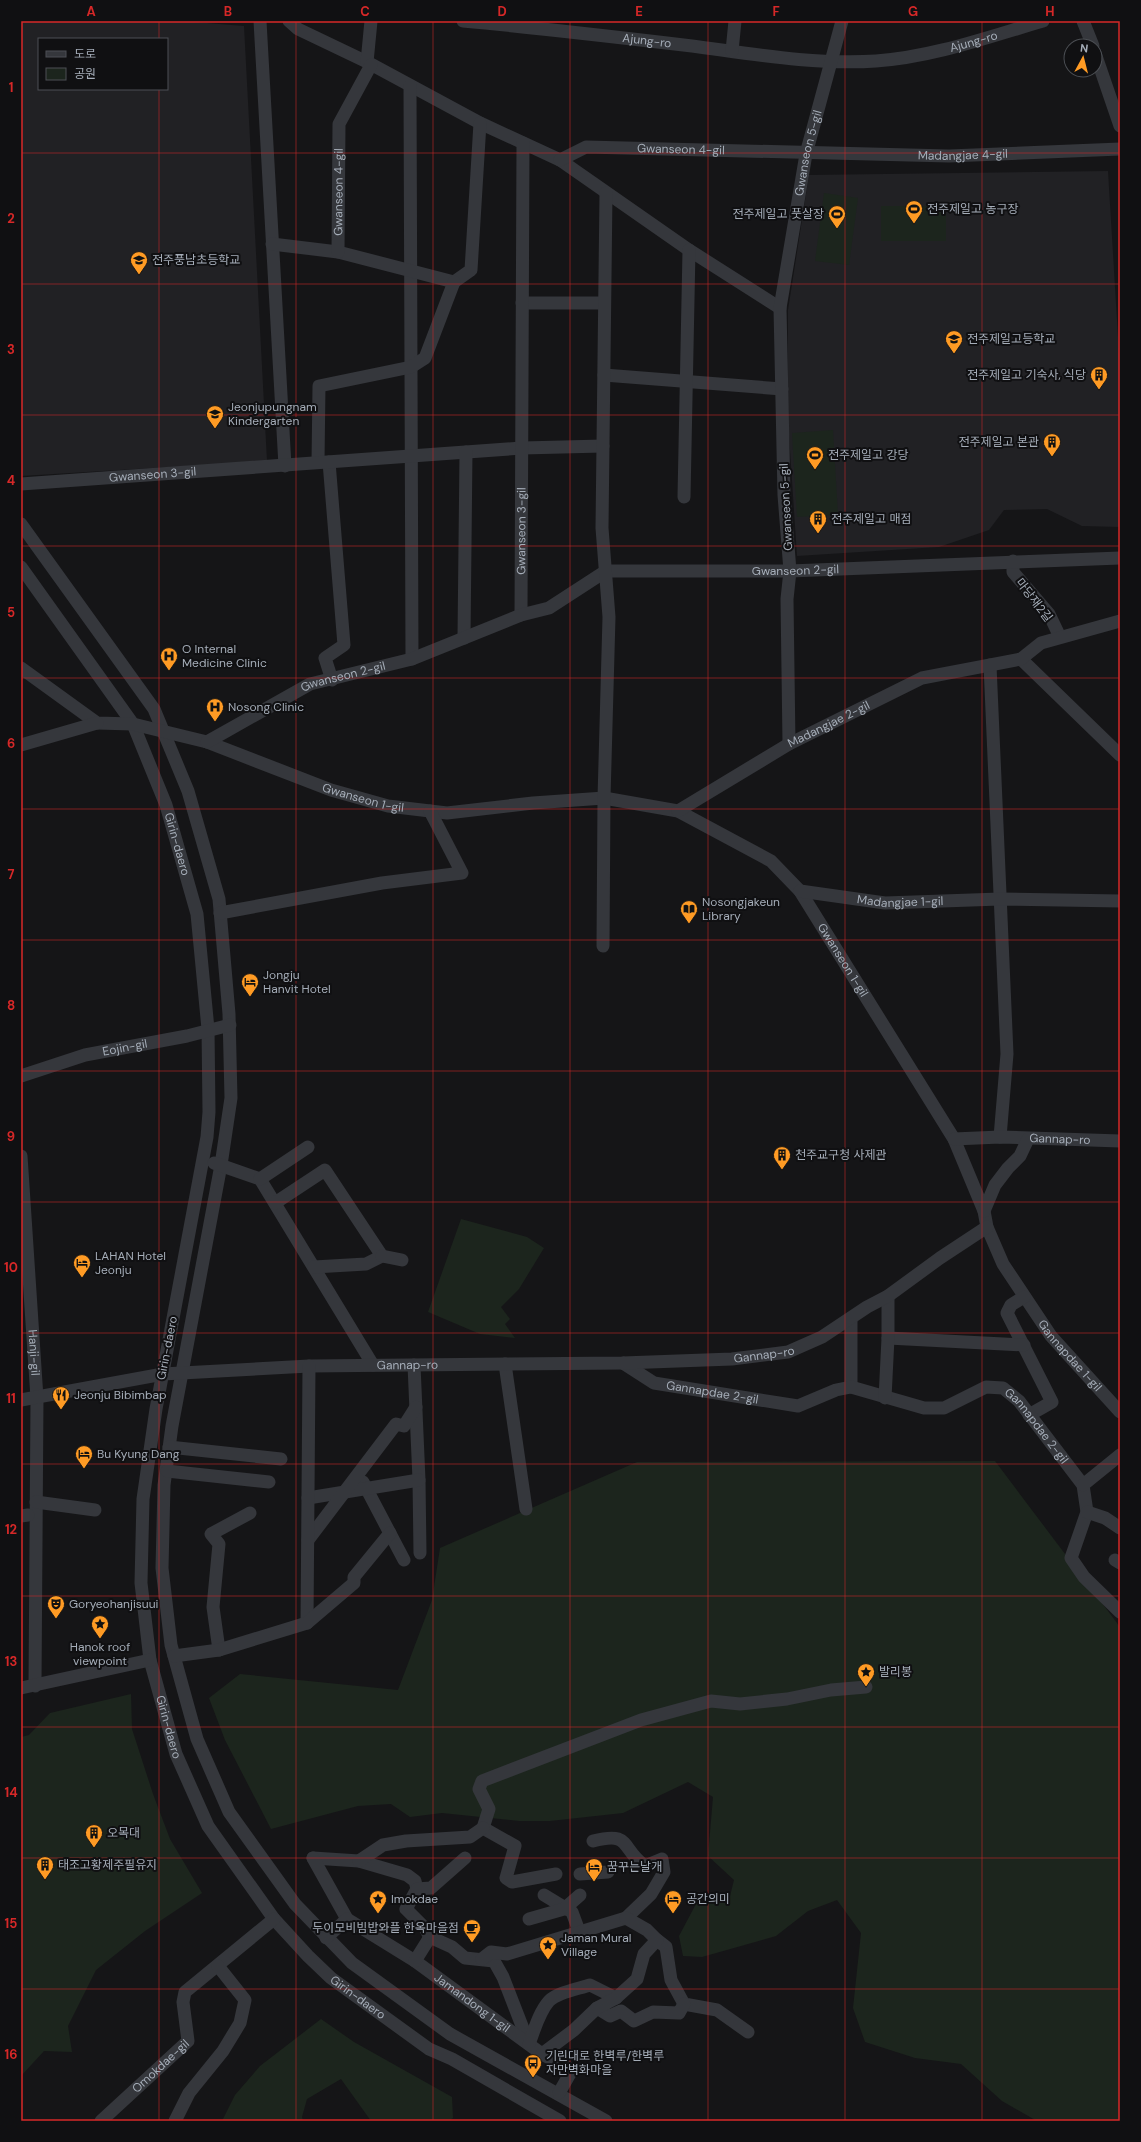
<svg xmlns="http://www.w3.org/2000/svg" width="1141" height="2142" viewBox="0 0 1141 2142" font-family="'DM Sans','Noto Sans KR',sans-serif">
	<style>
		.built { fill: #212124; fill-rule: evenodd }
		.green { fill: #1c251d }
		.lines { fill: none; stroke-linecap: round; stroke-linejoin: round }
		.minor { stroke: #35373c; stroke-width: 13 }
		.grid { fill: none; stroke: #d62828; stroke-width: 1; stroke-opacity: 0.55 }
		.labels { text-anchor: middle; stroke-width: 4; stroke-linejoin: round; paint-order: stroke }
		.street-label { font-size: 12px; fill: #a5adb8; stroke: #101012 }
		.poi-label { font-size: 12px; fill: #a5adb8; stroke: #101012; text-anchor: start }
		.neatline { fill: none; stroke: #d62828; stroke-width: 1.5 }
		.grid-label { font-size: 13px; text-anchor: middle; font-weight: bold; fill: #d62828 }
	</style>
	<rect width="100%" height="100%" fill="#151517"/>
	<g class="built">
		<path d="M21,21H182L244,26L267,461L21,476ZM39,39H167V89H39Z"/>
		<polygon points="1108,171 1120,370 1120,527 1082,526 1047,509 1004,510 989,530 939,547 797,556 788,420 788,310 809,175"/>
	</g>
	<g class="green">
		<polygon points="824,193 858,198 849,265 815,261"/>
		<rect x="881" y="206" width="65" height="35"/>
		<polygon points="833,430 838,515 797,517 792,433"/>
		<polygon points="461,1219 527,1237 544,1248 519,1289 501,1307 510,1319 505,1324 515,1338 480,1334 428,1312"/>
		<polygon points="995,1461 1120,1627 1120,2121 1037,2121 1002,2101 961,2064 915,2058 865,2042 853,2008 861,1933 837,1900 808,1911 776,1936 702,1957 683,1956 679,1936 697,1902 729,1900 734,1880 708,1856 713,1797 688,1782 623,1813 550,1821 519,1821 442,1813 410,1817 391,1804 358,1806 271,1829 225,1740 209,1698 240,1674 398,1690 432,1600 440,1548 637,1462"/>
		<polygon points="131,1694 132,1729 153,1794 170,1839 202,1893 145,1931 96,1970 68,2026 72,2052 44,2051 21,2076 21,1737 29,1735 50,1713"/>
		<polygon points="321,2019 354,2042 452,2097 453,2118 449,2121 371,2121 341,2079 307,2099 302,2117 303,2121 222,2121 235,2095 260,2066"/>
	</g>
	<g class="lines">
		<g class="minor">
			<polyline points="260,21 285,466"/>
			<polyline points="289,21 298,29 367,62 480,123 560,160 689,250 780,308"/>
			<path id="s1" d="M463,21C540,28 616,37 692,46C753,54 815,65 876,61C933,57 988,37 1043,21"/>
			<polyline points="1083,21 1093,46"/>
			<polyline points="732,51 735,21"/>
			<polyline points="1095,53 1120,126"/>
			<polyline points="367,62 371,21"/>
			<polyline points="410,86 412,659"/>
			<path id="s2" d="M560,160L586,147L949,156L1120,149"/>
			<polyline points="272,244 338,252 454,282 471,270 480,123"/>
			<path id="s3" d="M338,252L339,124L371,65"/>
			<polyline points="522,303 604,303"/>
			<polyline points="604,375 782,389"/>
			<polyline points="318,462 319,386 411,367 425,358 454,282"/>
			<polyline points="329,462 344,645 325,658 332,680"/>
			<path id="s4" d="M21,484L522,448L603,446"/>
			<polyline points="684,497 689,250"/>
			<polyline points="21,524 154,709 188,791 219,899 229,1014 231,1098 221,1165 172,1426 164,1485 162,1568 171,1645 197,1739 229,1812 295,1904 352,1963 450,2034 606,2121"/>
			<polyline points="1013,561 1013,572 1049,614 1060,637"/>
			<path id="s5" d="M21,567L133,724L166,805L197,914L208,1029L209,1112L207,1137L156,1409L143,1499L141,1583L150,1660L176,1754L208,1826L274,1919L308,1956L331,1978L429,2049L452,2059L560,2121"/>
			<path id="s6" d="M521,615L523,143"/>
			<polyline points="464,638 466,452"/>
			<polyline points="1021,659 1120,755"/>
			<polyline points="990,665 1007,1054 1000,1137"/>
			<path id="s7" d="M21,668L97,723L133,724L207,742L331,790L388,806L447,813L533,803L604,798L678,811L771,861L800,891L954,1139L984,1211L987,1227L1003,1264L1051,1336L1120,1412"/>
			<path id="s8" d="M207,742L310,684L412,659L521,615L549,608L606,571H790L1120,558"/>
			<path id="s9" d="M789,744L787,599L790,571L784,495L780,308L806,154L842,21"/>
			<polyline points="21,745 97,723"/>
			<path id="s10" d="M678,811L789,744L922,678L1021,659L1041,643L1120,621"/>
			<path id="s11" d="M800,891L885,903L1000,899L1120,901"/>
			<polyline points="220,913 382,883 462,873 430,811"/>
			<polyline points="603,946 604,798 609,617 602,528 606,193"/>
			<path id="s12" d="M21,1076L85,1055L187,1036L230,1025"/>
			<path id="s13" d="M954,1139L1000,1137L1120,1141"/>
			<path id="s14" d="M21,1156L37,1398L35,1686"/>
			<polyline points="214,1163 260,1179 373,1365"/>
			<polyline points="260,1179 308,1147"/>
			<polyline points="275,1203 325,1170 382,1256 366,1264 314,1267"/>
			<polyline points="984,1211 995,1185 1008,1168 1020,1156 1028,1139"/>
			<polyline points="382,1256 402,1260"/>
			<polyline points="1024,1297 1011,1305 1007,1313 1052,1402 1029,1415"/>
			<polyline points="851,1318 851,1387"/>
			<polyline points="888,1338 1024,1345"/>
			<path id="s15" d="M623,1363L654,1383L798,1406L836,1390L851,1387L924,1408H944L986,1387L1003,1388L1019,1401L1083,1485L1087,1512L1071,1558L1084,1577L1120,1612"/>
			<polyline points="505,1364 526,1509"/>
			<polyline points="414,1365 419,1480 420,1553"/>
			<polyline points="885,1398 888,1338 888,1296"/>
			<path id="s16" d="M21,1400L163,1374L309,1366L623,1363L732,1359L788,1352L822,1337L867,1307L888,1296L940,1258L987,1227"/>
			<polyline points="169,1447 281,1459"/>
			<polyline points="167,1471 269,1482"/>
			<polyline points="363,1482 404,1560"/>
			<polyline points="1083,1485 1120,1455"/>
			<polyline points="308,1498 419,1480"/>
			<polyline points="36,1502 95,1510"/>
			<polyline points="1087,1512 1105,1518 1120,1528"/>
			<polyline points="21,1516 28,1515"/>
			<polyline points="308,1540 396,1424 404,1426 416,1407"/>
			<polyline points="1115,1560 1120,1563"/>
			<polyline points="307,1623 309,1366"/>
			<polyline points="219,1650 213,1607 219,1544 211,1534 250,1513"/>
			<polyline points="174,1656 219,1650 307,1623 354,1583 354,1577 390,1533"/>
			<polyline points="21,1688 150,1660"/>
			<polyline points="483,1828 489,1809 479,1789 482,1781 641,1720 711,1701 740,1704 787,1699 831,1690 866,1687"/>
			<polyline points="483,1828 515,1846 506,1878 512,1882 556,1874"/>
			<polyline points="313,1858 359,1861 407,1875 415,1881 417,1889"/>
			<polyline points="313,1858 347,1919"/>
			<polyline points="359,1861 383,1845 406,1841 470,1837 483,1828"/>
			<polyline points="580,1874 608,1872"/>
			<polyline points="417,1889 406,1909 425,1928 430,1937 452,1947 465,1958 494,1961 503,1977 529,2044"/>
			<polyline points="417,1889 431,1888 465,1858"/>
			<polyline points="544,1895 572,1912 579,1931"/>
			<polyline points="529,1919 564,1909 580,1895"/>
			<path id="s17" d="M326,1938L347,1919L415,1961L542,2054L572,2070L559,2093"/>
			<polyline points="657,1940 666,1947 671,1980 684,2004 717,2010 748,2032"/>
			<path d="M482,1959L491,1952L507,1954L626,1918L651,1894L664,1872L662,1859L645,1866C620,1848 632,1831 593,1841"/>
			<polyline points="415,1961 430,1937"/>
			<polyline points="597,2008 610,2016 621,2011 634,2021 653,2012 679,2013 684,2004"/>
			<path d="M529,2044C534,2031 539,2012 549,2001C558,1992 578,1989 590,1985L616,1998"/>
			<polyline points="542,2054 574,2030 597,2008 616,1998 637,1979 644,1954 657,1940 647,1930 626,1918"/>
			<path id="s18" d="M101,2121L188,2041L183,2002L185,1992L274,1919"/>
			<polyline points="175,2121 189,2093 223,2051 240,2023 245,2000 218,1966"/>
		</g>
	</g>
	<path class="grid" d="M159,21V39M296,21V2121M433,21V2121M570,21V2121M708,21V2121M845,21V2121M982,21V2121M159,89V2121M21,153H1120M21,284H1120M21,415H1120M21,546H1120M21,678H1120M21,809H1120M21,940H1120M21,1071H1120M21,1202H1120M21,1333H1120M21,1464H1120M21,1596H1120M21,1727H1120M21,1858H1120M21,1989H1120"/>
	<defs>
		<g id="stadium-pin" transform="scale(0.9)"><path d="M0 17L-7.5 6A9.5 9.5 0 1 1 7.5 6Z" fill="#ff9b24" stroke="#101012"/><path d="M0-5a6.5 5 0 1 0 0 10a6.5 5 0 1 0 0-10ZM-3.5-1.8h7v3.6h-7Z" fill="#111"/></g>
		<g id="school-pin" transform="scale(0.9)"><path d="M0 17L-7.5 6A9.5 9.5 0 1 1 7.5 6Z" fill="#ff9b24" stroke="#101012"/><path d="M0-5L7-2L0 1L-7-2ZM-4 1L0 2.5L4 1V4Q0 6-4 4Z" fill="#111"/></g>
		<g id="building-pin" transform="scale(0.9)"><path d="M0 17L-7.5 6A9.5 9.5 0 1 1 7.5 6Z" fill="#ff9b24" stroke="#101012"/><path d="M-4-6H4V6H1V3H-1V6H-4ZM-2.5-4.3h1.7v1.8h-1.7ZM.8-4.3h1.7v1.8H.8ZM-2.5-1h1.7V.8h-1.7ZM.8-1h1.7V.8H.8Z" fill="#111"/></g>
		<g id="hospital-pin" transform="scale(0.9)"><path d="M0 17L-7.5 6A9.5 9.5 0 1 1 7.5 6Z" fill="#ff9b24" stroke="#101012"/><path d="M-5-5h3v3.5h4V-5h3V5h-3V1.5h-4V5h-3Z" fill="#111"/></g>
		<g id="library-pin" transform="scale(0.9)"><path d="M0 17L-7.5 6A9.5 9.5 0 1 1 7.5 6Z" fill="#ff9b24" stroke="#101012"/><path d="M-6-4Q-3-5.5-.7-3.5V5Q-3 3-6 4ZM6-4Q3-5.5 .7-3.5V5Q3 3 6 4Z" fill="#111"/></g>
		<g id="hotel-pin" transform="scale(0.9)"><path d="M0 17L-7.5 6A9.5 9.5 0 1 1 7.5 6Z" fill="#ff9b24" stroke="#101012"/><path d="M-6-4.5h1.5V1H6V5H4.5V3h-9V5H-6ZM-4 0a1.8 1.8 0 1 1 3.6 0ZM.5 0V-2.5h3Q6-2.5 6 0Z" fill="#111"/></g>
		<g id="restaurant-pin" transform="scale(0.9)"><path d="M0 17L-7.5 6A9.5 9.5 0 1 1 7.5 6Z" fill="#ff9b24" stroke="#101012"/><path d="M-5-6h1v4h1v-4h1v4h1v-4h1v5L-1.5 .5V6h-2V.5L-5-1ZM5-6V6H3V1.5H1.5Q1.5-4 5-6Z" fill="#111"/></g>
		<g id="theatre-pin" transform="scale(0.9)"><path d="M0 17L-7.5 6A9.5 9.5 0 1 1 7.5 6Z" fill="#ff9b24" stroke="#101012"/><path d="M-5-5.5Q0-4 5-5.5V0Q5 5 0 6Q-5 5-5 0ZM-3.3-2.5H-1v1.5H-3.3ZM1-2.5H3.3v1.5H1ZM-2.8 1Q0 5.5 2.8 1Z" fill="#111"/></g>
		<g id="sight-pin" transform="scale(0.9)"><path d="M0 17L-7.5 6A9.5 9.5 0 1 1 7.5 6Z" fill="#ff9b24" stroke="#101012"/><path d="M0-6L1.8-2.2L6-1.7L2.9 1.2L3.7 5.4L0 3.3L-3.7 5.4L-2.9 1.2L-6-1.7L-1.8-2.2Z" fill="#111"/></g>
		<g id="cafe-pin" transform="scale(0.9)"><path d="M0 17L-7.5 6A9.5 9.5 0 1 1 7.5 6Z" fill="#ff9b24" stroke="#101012"/><path d="M-5.5-4.5H6V0H3Q3 3.5 0 3.5H-2.5Q-5.5 3.5-5.5 0ZM3-3.2v2h1.7v-2ZM-6 4.5H4V6H-6Z" fill="#111"/></g>
		<g id="bus-pin" transform="scale(0.9)"><path d="M0 17L-7.5 6A9.5 9.5 0 1 1 7.5 6Z" fill="#ff9b24" stroke="#101012"/><path d="M-5-6H5V4H4V6H2V4H-2V6H-4V4H-5ZM-3.5-4V0h7V-4ZM-3.5 1.2v1.5H-2V1.2ZM2 1.2v1.5H3.5V1.2Z" fill="#111"/></g>
	</defs>
	<g fill-rule="evenodd">
		<use href="#stadium-pin" x="914" y="209"/>
		<use href="#stadium-pin" x="837" y="214"/>
		<use href="#school-pin" x="139" y="260"/>
		<use href="#school-pin" x="954" y="339"/>
		<use href="#building-pin" x="1099" y="375"/>
		<use href="#school-pin" x="215" y="414"/>
		<use href="#building-pin" x="1052" y="442"/>
		<use href="#stadium-pin" x="815" y="455"/>
		<use href="#building-pin" x="818" y="519"/>
		<use href="#hospital-pin" x="169" y="656"/>
		<use href="#hospital-pin" x="215" y="707"/>
		<use href="#library-pin" x="689" y="909"/>
		<use href="#hotel-pin" x="250" y="982"/>
		<use href="#building-pin" x="782" y="1155"/>
		<use href="#hotel-pin" x="82" y="1263"/>
		<use href="#restaurant-pin" x="61" y="1395"/>
		<use href="#hotel-pin" x="84" y="1454"/>
		<use href="#theatre-pin" x="56" y="1604"/>
		<use href="#sight-pin" x="100" y="1624"/>
		<use href="#sight-pin" x="866" y="1672"/>
		<use href="#building-pin" x="94" y="1833"/>
		<use href="#building-pin" x="45" y="1865"/>
		<use href="#hotel-pin" x="594" y="1867"/>
		<use href="#sight-pin" x="378" y="1899"/>
		<use href="#hotel-pin" x="673" y="1899"/>
		<use href="#cafe-pin" x="472" y="1928"/>
		<use href="#sight-pin" x="548" y="1945"/>
		<use href="#bus-pin" x="533" y="2063"/>
	</g>
	<g class="labels">
		<g class="street-label">
			<text dy="4" stroke="none"><textPath href="#s1" startOffset="185">Ajung-ro</textPath></text>
			<text dy="4" stroke="none"><textPath href="#s1" startOffset="515">Ajung-ro</textPath></text>
			<text dy="4" stroke="none"><textPath href="#s2" startOffset="124">Gwanseon 4-gil</textPath></text>
			<text dy="4" stroke="none"><textPath href="#s9" startOffset="594">Gwanseon 5-gil</textPath></text>
			<text dy="4" stroke="none"><textPath href="#s2" startOffset="406">Madangjae 4-gil</textPath></text>
			<text dy="4" stroke="none"><textPath href="#s3" startOffset="60">Gwanseon 4-gil</textPath></text>
			<text dy="4" stroke="none"><textPath href="#s4" startOffset="132">Gwanseon 3-gil</textPath></text>
			<text transform="translate(786 507) rotate(-93)" y="4">Gwanseon 5-gil</text>
			<text dy="4" stroke="none"><textPath href="#s6" startOffset="84">Gwanseon 3-gil</textPath></text>
			<text dy="4" stroke="none"><textPath href="#s8" startOffset="627">Gwanseon 2-gil</textPath></text>
			<text transform="translate(1034 600) rotate(52)" y="4">마당재2길</text>
			<text dy="4" stroke="none"><textPath href="#s8" startOffset="152">Gwanseon 2-gil</textPath></text>
			<text dy="4" stroke="none"><textPath href="#s10" startOffset="174">Madangjae 2-gil</textPath></text>
			<text dy="4" stroke="none"><textPath href="#s7" startOffset="372">Gwanseon 1-gil</textPath></text>
			<text dy="4" stroke="none"><textPath href="#s5" startOffset="321">Girin-daero</textPath></text>
			<text dy="4" stroke="none"><textPath href="#s11" startOffset="101">Madangjae 1-gil</textPath></text>
			<text dy="4" stroke="none"><textPath href="#s7" startOffset="919">Gwanseon 1-gil</textPath></text>
			<text dy="4" stroke="none"><textPath href="#s12" startOffset="108">Eojin-gil</textPath></text>
			<text dy="4" stroke="none"><textPath href="#s13" startOffset="106">Gannap-ro</textPath></text>
			<text transform="translate(167 1348) rotate(-79)" y="4">Girin-daero</text>
			<text dy="4" stroke="none"><textPath href="#s14" startOffset="197">Hanji-gil</textPath></text>
			<text dy="4" stroke="none"><textPath href="#s16" startOffset="746">Gannap-ro</textPath></text>
			<text dy="4" stroke="none"><textPath href="#s7" startOffset="1378">Gannapdae 1-gil</textPath></text>
			<text dy="4" stroke="none"><textPath href="#s16" startOffset="389">Gannap-ro</textPath></text>
			<text dy="4" stroke="none"><textPath href="#s15" startOffset="96">Gannapdae 2-gil</textPath></text>
			<text dy="4" stroke="none"><textPath href="#s15" startOffset="450">Gannapdae 2-gil</textPath></text>
			<text dy="4" stroke="none"><textPath href="#s5" startOffset="1216">Girin-daero</textPath></text>
			<text dy="4" stroke="none"><textPath href="#s5" startOffset="1552">Girin-daero</textPath></text>
			<text dy="4" stroke="none"><textPath href="#s17" startOffset="179">Jamandong 1-gil</textPath></text>
			<text dy="4" stroke="none"><textPath href="#s18" startOffset="81">Omokdae-gil</textPath></text>
		</g>
		<g class="poi-label">
			<text x="927" y="213">전주제일고 농구장</text>
			<text x="824" y="218" text-anchor="end">전주제일고 풋살장</text>
			<text x="152" y="264">전주풍남초등학교</text>
			<text x="967" y="343">전주제일고등학교</text>
			<text x="1086" y="379" text-anchor="end">전주제일고 기숙사, 식당</text>
			<text x="228" y="411">Jeonjupungnam<tspan x="228" dy="14">Kindergarten</tspan></text>
			<text x="1039" y="446" text-anchor="end">전주제일고 본관</text>
			<text x="828" y="459">전주제일고 강당</text>
			<text x="831" y="523">전주제일고 매점</text>
			<text x="182" y="653">O Internal<tspan x="182" dy="14">Medicine Clinic</tspan></text>
			<text x="228" y="711">Nosong Clinic</text>
			<text x="702" y="906">Nosongjakeun<tspan x="702" dy="14">Library</tspan></text>
			<text x="263" y="979">Jongju<tspan x="263" dy="14">Hanvit Hotel</tspan></text>
			<text x="795" y="1159">천주교구청 사제관</text>
			<text x="95" y="1260">LAHAN Hotel<tspan x="95" dy="14">Jeonju</tspan></text>
			<text x="74" y="1399">Jeonju Bibimbap</text>
			<text x="97" y="1458">Bu Kyung Dang</text>
			<text x="69" y="1608">Goryeohanjisuui</text>
			<text x="100" y="1651" text-anchor="middle">Hanok roof<tspan x="100" dy="14">viewpoint</tspan></text>
			<text x="879" y="1676">발리봉</text>
			<text x="107" y="1837">오목대</text>
			<text x="58" y="1869">태조고황제주필유지</text>
			<text x="607" y="1871">꿈꾸는날개</text>
			<text x="391" y="1903">Imokdae</text>
			<text x="686" y="1903">공간의미</text>
			<text x="459" y="1932" text-anchor="end">두이모비빔밥와플 한옥마을점</text>
			<text x="561" y="1942">Jaman Mural<tspan x="561" dy="14">Village</tspan></text>
			<text x="546" y="2060">기린대로 한벽루/한벽루<tspan x="546" dy="14">자만벽화마을</tspan></text>
		</g>
	</g>
	<rect width="1141" height="2142" fill="none" stroke="#101012" stroke-width="44"/>
	<rect x="38" y="38" width="130" height="52" fill="#101012" stroke="#4c4f54"/>
	<rect x="46" y="51" width="20" height="6" fill="#35373c" stroke="#4c4f54"/>
	<text x="74" y="58" font-size="12" fill="#a5adb8">도로</text>
	<rect x="46" y="68" width="20" height="12" fill="#1c251d" stroke="#4c4f54"/>
	<text x="74" y="78" font-size="12" fill="#a5adb8">공원</text>
	<g transform="translate(1083 58) rotate(7)"><circle r="19" fill="#101012" stroke="#4c4f54"/>
	<path d="M0-3L7 15L0 10L-7 15Z" fill="#ff9b24"/>
	<text y="-6" font-size="11" font-weight="bold" text-anchor="middle" fill="#a5adb8">N</text>
	</g>
	<rect x="22" y="22" width="1097" height="2098" class="neatline"/>
	<g class="grid-label">
		<text x="91" y="16">A</text>
		<text x="228" y="16">B</text>
		<text x="365" y="16">C</text>
		<text x="502" y="16">D</text>
		<text x="639" y="16">E</text>
		<text x="776" y="16">F</text>
		<text x="913" y="16">G</text>
		<text x="1050" y="16">H</text>
		<text x="11" y="92">1</text>
		<text x="11" y="223">2</text>
		<text x="11" y="354">3</text>
		<text x="11" y="485">4</text>
		<text x="11" y="617">5</text>
		<text x="11" y="748">6</text>
		<text x="11" y="879">7</text>
		<text x="11" y="1010">8</text>
		<text x="11" y="1141">9</text>
		<text x="11" y="1272">10</text>
		<text x="11" y="1403">11</text>
		<text x="11" y="1534">12</text>
		<text x="11" y="1666">13</text>
		<text x="11" y="1797">14</text>
		<text x="11" y="1928">15</text>
		<text x="11" y="2059">16</text>
	</g>
</svg>
